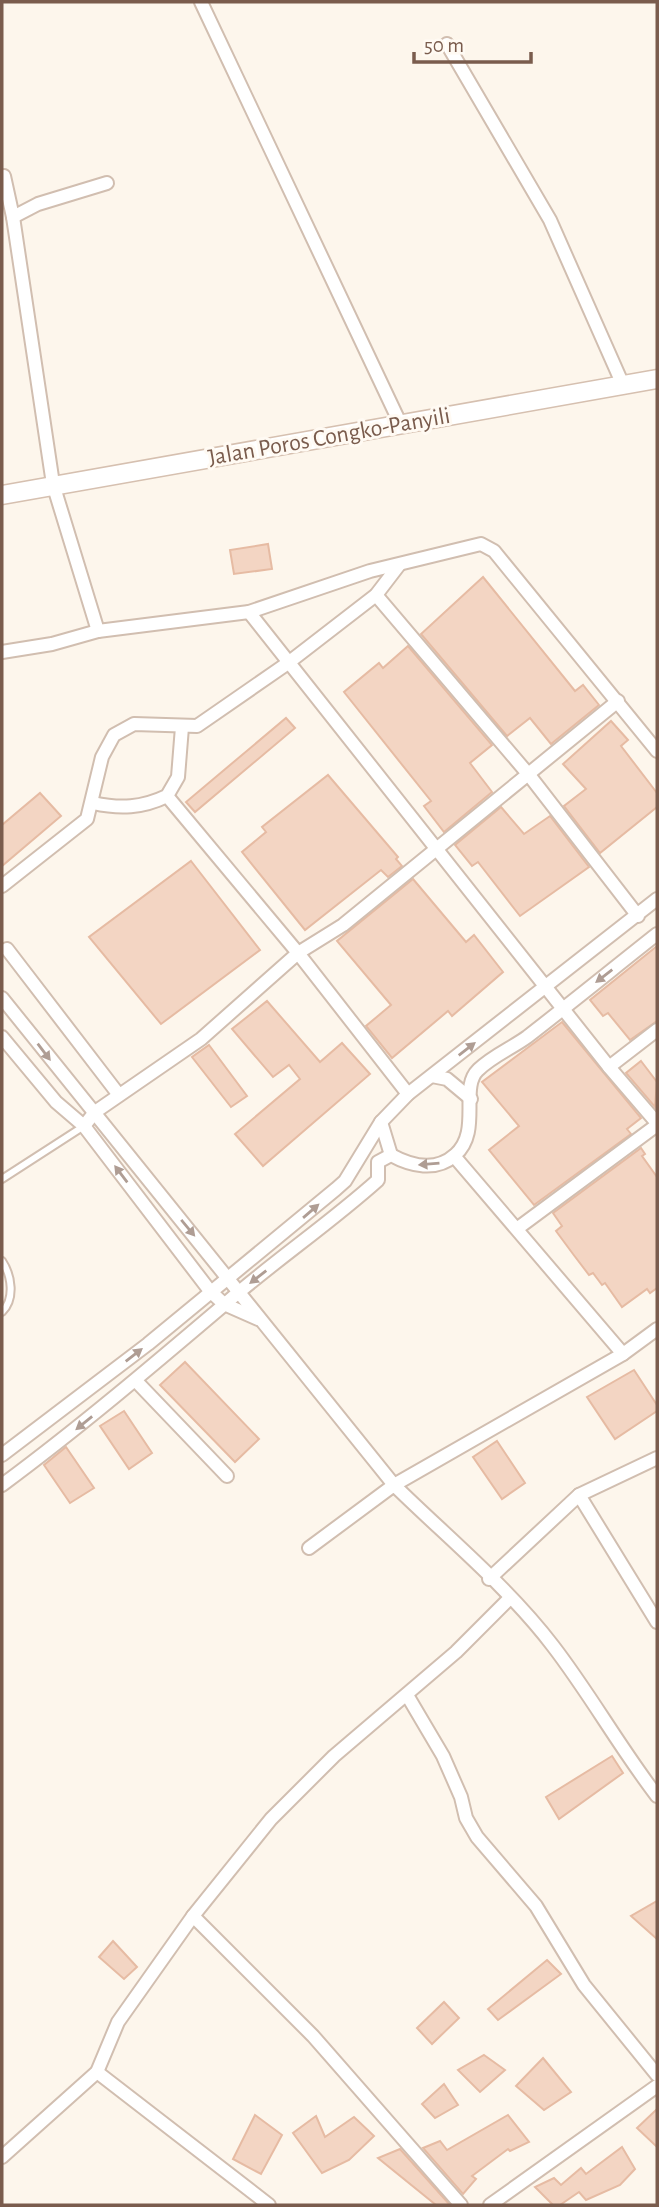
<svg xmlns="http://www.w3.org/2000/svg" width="659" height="2207" viewBox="0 0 659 2207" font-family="'Alegreya Sans',sans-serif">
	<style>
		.building { fill: #f3d5c3; stroke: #e6bba3; stroke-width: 2 }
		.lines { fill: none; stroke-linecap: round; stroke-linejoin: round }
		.service-casing { stroke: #d1beb0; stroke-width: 10 }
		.minor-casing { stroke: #d1beb0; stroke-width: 16 }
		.secondary-casing { stroke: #d6c0b0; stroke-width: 21 }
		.service { stroke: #fff; stroke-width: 6 }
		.minor { stroke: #fff; stroke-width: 12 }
		.secondary { stroke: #fff; stroke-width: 18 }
		.oneway { fill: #af9d94 }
		.labels { text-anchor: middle; stroke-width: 6; stroke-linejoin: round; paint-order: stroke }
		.street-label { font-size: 24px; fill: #7a5c4d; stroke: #fffaf3 }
	</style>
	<rect width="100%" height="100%" fill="#fdf6ec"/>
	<g class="building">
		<polygon points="268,544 272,569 234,574 230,550"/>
		<polygon points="483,577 575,691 583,685 599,705 551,744 530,718 507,736 421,634"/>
		<polygon points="408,646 492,745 470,763 492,792 444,832 424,806 431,801 344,692 379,663 383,668"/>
		<polygon points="286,718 295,728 195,812 186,802"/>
		<polygon points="611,721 628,740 621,746 657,793 657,807 600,853 564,806 586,789 563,764"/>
		<polygon points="328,775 398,857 396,859 402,866 388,877 381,870 305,930 242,852 266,832 262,827"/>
		<polygon points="40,793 61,816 2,866 2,825"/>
		<polygon points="501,807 524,834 550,816 589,867 520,916 478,862 472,866 455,845"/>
		<polygon points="191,861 260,950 161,1024 89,937"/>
		<polygon points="413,879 466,942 474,935 503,972 452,1016 448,1011 392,1058 366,1026 391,1005 337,941"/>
		<polygon points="657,946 657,1021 630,1040 608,1013 603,1016 590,1000"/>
		<polygon points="267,1001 320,1062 342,1043 370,1074 263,1166 235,1134 300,1079 289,1065 273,1077 232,1029"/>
		<polygon points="562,1022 641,1118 627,1129 631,1134 534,1205 489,1150 519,1126 482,1082"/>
		<polygon points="209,1045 247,1096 231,1107 192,1057"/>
		<polygon points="641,1061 657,1082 655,1107 626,1073"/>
		<polygon points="641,1148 645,1154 642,1156 657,1177 657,1288 650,1293 647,1289 622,1307 605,1283 602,1285 593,1273 589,1275 573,1254 556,1231 562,1226 553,1213"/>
		<polygon points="185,1362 259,1439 235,1462 160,1385"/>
		<polygon points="634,1370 657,1405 657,1411 615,1439 587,1397"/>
		<polygon points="124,1411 152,1453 129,1469 100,1426"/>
		<polygon points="497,1441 525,1483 502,1499 473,1457"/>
		<polygon points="66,1447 94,1488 70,1503 44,1465"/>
		<polygon points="612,1756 623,1773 559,1819 546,1797"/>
		<polygon points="657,1901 657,1939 631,1916"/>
		<polygon points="113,1941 137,1967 124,1979 99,1957"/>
		<polygon points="547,1960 561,1974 498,2020 488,2009"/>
		<polygon points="444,2002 459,2018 432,2044 417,2028"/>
		<polygon points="484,2055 505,2070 480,2092 458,2070"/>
		<polygon points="543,2058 571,2092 544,2110 516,2086"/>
		<polygon points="444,2084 458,2105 435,2118 422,2104"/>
		<polygon points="657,2109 657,2147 637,2128"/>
		<polygon points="255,2115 282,2135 261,2174 233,2159"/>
		<polygon points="508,2115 529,2142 510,2151 508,2149 472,2176 476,2179 463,2194 423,2148 440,2141 447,2150"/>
		<polygon points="316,2116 325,2137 354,2117 374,2136 349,2160 322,2173 293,2133"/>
		<polygon points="622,2147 635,2169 620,2185 586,2200 579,2192 560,2205 553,2205 535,2187 554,2178 561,2185 581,2168 586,2174"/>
		<polygon points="400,2149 450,2205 436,2205 378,2158"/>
	</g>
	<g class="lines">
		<g class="service-casing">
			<g id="service">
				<polyline points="2,1179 84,1126"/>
				<path d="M2,1261C12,1276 15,1299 2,1312"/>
			</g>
		</g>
		<g class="minor-casing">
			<g id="minor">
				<polyline points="201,2 400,423"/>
				<polyline points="447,44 550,220 623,385"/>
				<polyline points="4,176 13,217 53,484 98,631"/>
				<polyline points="13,217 38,204 107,183"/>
				<polyline points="376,595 529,775 638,916"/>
				<polyline points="249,612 609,1067 657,1123"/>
				<polyline points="2,652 52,644 98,631 249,612 370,571 481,544 494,551 657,751"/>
				<polyline points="167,796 298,953 408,1094"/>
				<path d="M93,803C120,809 142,808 167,796L178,777L182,727"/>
				<polyline points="2,886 87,819 102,757 114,735 134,724 197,726 288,663 376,595 399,565"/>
				<polyline points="7,949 119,1095"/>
				<polyline points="2,998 394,1485 623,1354 657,1329"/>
				<polyline points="2,1037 56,1102 84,1126 210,1291 224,1304 258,1319"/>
				<polyline points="609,1067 657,1030"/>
				<polyline points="432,1076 447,1079 471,1099"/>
				<polyline points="381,1122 391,1155"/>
				<polyline points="84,1126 95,1112 201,1039 298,953 343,925 618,701"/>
				<polyline points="454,1156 623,1354"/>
				<polyline points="518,1228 657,1125"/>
				<polyline points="136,1381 227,1476"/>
				<polyline points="2,1455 148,1344 336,1189 345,1181 381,1122 408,1094 657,899"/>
				<path d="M2,1485C79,1428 152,1366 225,1304C274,1261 329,1224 378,1180V1162L391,1155C411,1166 436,1172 455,1155C482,1132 459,1088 478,1070C492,1056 512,1048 527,1037C571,1003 614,968 657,934"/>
				<polyline points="579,1495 657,1622"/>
				<path d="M309,1548L394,1485C447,1537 508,1587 553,1646C590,1694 620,1748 657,1796"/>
				<polyline points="489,1579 579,1495 657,1458"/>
				<polyline points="407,1695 443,1756 461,1797 466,1818 477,1837 536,1906 584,1985 657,2075"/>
				<polyline points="193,1916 313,2036 461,2205"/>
				<polyline points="97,2072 269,2205"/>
				<polyline points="2,2157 97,2072 118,2022 193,1916 271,1819 334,1756 456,1652 510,1598"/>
				<polyline points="490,2205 657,2086"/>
			</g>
		</g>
		<g class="secondary-casing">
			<polyline id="secondary" points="2,495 657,379"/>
		</g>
		<use href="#service" class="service"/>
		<use href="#minor" class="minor"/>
		<use href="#secondary" class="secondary"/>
	</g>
	<defs><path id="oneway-solid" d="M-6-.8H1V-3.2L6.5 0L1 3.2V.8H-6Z" transform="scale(1.75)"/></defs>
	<g class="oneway">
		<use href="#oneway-solid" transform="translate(604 976) rotate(142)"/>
		<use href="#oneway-solid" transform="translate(467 1049) rotate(-38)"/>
		<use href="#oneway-solid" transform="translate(44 1052) rotate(53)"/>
		<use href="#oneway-solid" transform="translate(429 1164) rotate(175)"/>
		<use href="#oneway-solid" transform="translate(121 1174) rotate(-127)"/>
		<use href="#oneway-solid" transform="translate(311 1211) rotate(-41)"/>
		<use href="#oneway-solid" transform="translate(188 1228) rotate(50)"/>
		<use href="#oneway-solid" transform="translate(258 1277) rotate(142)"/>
		<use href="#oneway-solid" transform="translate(134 1355) rotate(-38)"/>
		<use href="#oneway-solid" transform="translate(84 1423) rotate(141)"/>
	</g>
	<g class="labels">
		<g class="street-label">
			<text transform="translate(329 436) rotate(-10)" y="8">Jalan Poros Congko-Panyili</text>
		</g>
	</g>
	<rect width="659" height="2207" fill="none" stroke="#7a5c4d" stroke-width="7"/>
	<path d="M414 52v10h117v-10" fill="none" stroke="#7a5c4d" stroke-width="3.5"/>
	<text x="424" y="52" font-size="21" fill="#7a5c4d" stroke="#fffaf3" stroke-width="5" paint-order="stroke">50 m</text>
</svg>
